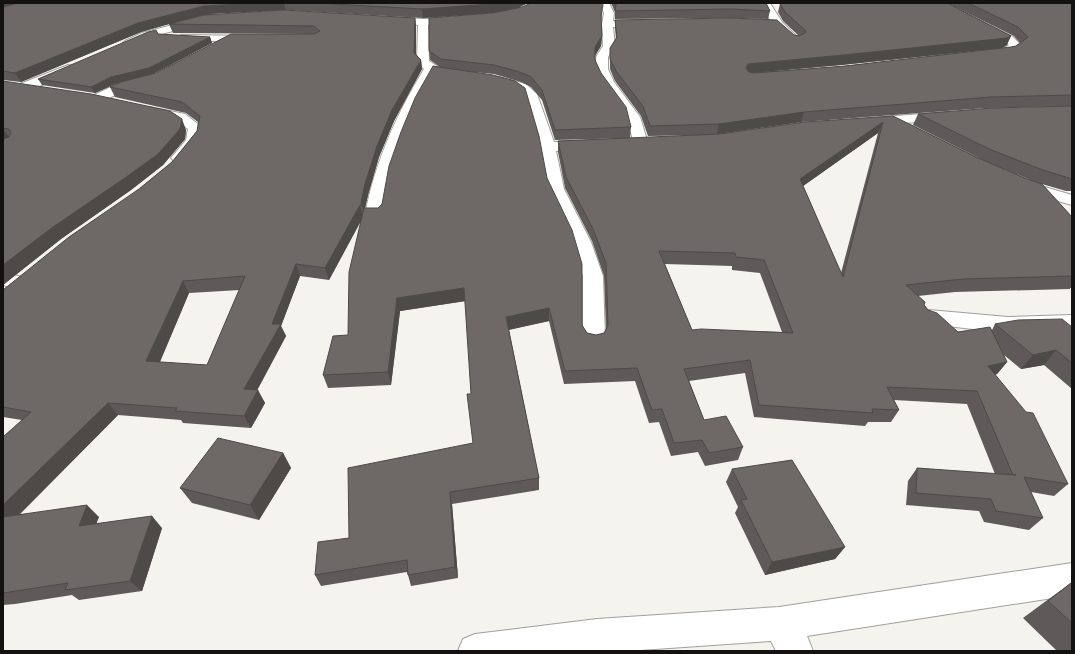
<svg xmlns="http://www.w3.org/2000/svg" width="1075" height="654" viewBox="0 0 1075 654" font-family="'Fira Sans',sans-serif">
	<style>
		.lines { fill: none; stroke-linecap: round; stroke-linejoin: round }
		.minor-casing { stroke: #a09f9a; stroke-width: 2 }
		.minor { fill: #fff; fill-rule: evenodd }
		.wall { fill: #5f5a59; fill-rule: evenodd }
		.shaded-wall { fill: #4d4a48 }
		.building { fill: #6e6967; stroke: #4d4a48; fill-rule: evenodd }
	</style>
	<rect width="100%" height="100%" fill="#f5f3ee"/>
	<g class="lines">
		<g class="minor-casing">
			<g id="minor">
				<polygon points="599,3 609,3 614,13 613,21 644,20 649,23 644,26 613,27 615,46 608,57 608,69 614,82 640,117 648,143 646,146 641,147 636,146 634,143 626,117 602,82 596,69 596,57 603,46 602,24 604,13"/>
				<polygon points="760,3 770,3 782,22 801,41 799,43 791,43 774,26"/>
				<path d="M931,3H944L1013,37L1022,46C1014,56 996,59 984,56L982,54L984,52L1003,49L1009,45L1005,41Z"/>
				<path d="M387,17L423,19L462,18L463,20L458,23L428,25L429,61L440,68L464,72L466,75L464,78L460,79L433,74C408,118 390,164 383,215L380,219L374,220L368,219L365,215C375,162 396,115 424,69L417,62L418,25L383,22L382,20Z"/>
				<polygon points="199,18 203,19 204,21 203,23 150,37 133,45 125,45 123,43 125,41 142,33"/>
				<polygon points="181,35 253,36 258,39 253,42 177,40 176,38"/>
				<polygon points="68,65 72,66 74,69 72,72 30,90 20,90 19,87 20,84"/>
				<polygon points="498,77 526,84 537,94 554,142 588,141 593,143 596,146 593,149 556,151 564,189 591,242 603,276 605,338 602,344 594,346 586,344 583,338 583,276 573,242 548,189 540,147 526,98 516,90 494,84 492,81 494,78"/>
				<polygon points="140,79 144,80 146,83 144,86 125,91 97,103 92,102 90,99 92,96 115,85"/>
				<polygon points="149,107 185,114 203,128 200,141 184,161 179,163 174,161 171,158 186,140 188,129 176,120 144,114 142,111 144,108"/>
				<polygon points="947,112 952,113 954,116 952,119 871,126 866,125 864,122 866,119 871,118"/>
				<polygon points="1024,181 1072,195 1072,205 1018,190 1016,186 1018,182"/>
				<polygon points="3,273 28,278 31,283 28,288 21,290 3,285"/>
				<polygon points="929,310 1008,317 1072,315 1072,331 1008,333 929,324 921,322 918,317 921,312"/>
				<polygon points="1072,563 1072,595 807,636 813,651 776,651 771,641 626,651 458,651 463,639 475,634 597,619 779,607"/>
			</g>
		</g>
		<use href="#minor" class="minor"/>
	</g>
	<g class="wall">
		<path d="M3,3H528L516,8L602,13L601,20L602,36L601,46L595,55V60L601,73L631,127L630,138L555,140L542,100L531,87L521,82L494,74L473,72L547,178L582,325L587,333L596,335L604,333L606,329L604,276L592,241L565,188L558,152V141L706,135L648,136L641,116L615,81L610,69V48L616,39L615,28V20L794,35L799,36L783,21L778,12L780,4L1007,45L1002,48L841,65L753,73L845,66L1011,47L1016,46L1020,43L1014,36L947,3H1072V106L986,108L801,122L718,134L893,116L976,157L1027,179L1042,184L1033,181L983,160L913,125L918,114L1072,106V191H1066L1042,184L1072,217V288H1070V289L955,292L918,296L928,310L958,332L992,330L995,324L1072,327V389L1044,365L1021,369L1004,355L1007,362L997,374L995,375L1068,484L1054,496L1031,492L1043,518L1029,530L984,522L979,511L906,505L908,481L917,468L995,474L967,404L894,400L899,410L891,422H868L865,426L754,417L745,373L689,381L704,420L743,447L738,460L705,466L698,452L671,456L659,422L649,423L635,381L564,384L549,321L509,330L539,478V490L452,504L458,578L411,586L408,575L407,572L321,586L315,575L349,538L473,443L471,394L465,301L400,311L391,385L328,388L323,375L348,335L362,219L329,280L300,276L281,326L286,336L257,390L265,403L251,428L183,423L181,420L118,415L20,514L99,517L96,523L162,528L142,591L79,600L72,595L15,604L3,605V437L22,420L3,417V290L139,189L172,162L197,131L198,122L186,113L115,97L110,87L311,34L173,33L169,24L141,32L21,82L3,80ZM286,10L423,18L492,13L507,10L492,13L429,51L430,60L440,67L382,204L378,208H365L368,195L379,157L394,121L422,69L421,60L416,54V26L415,18L207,14ZM878,133L841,273L803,186ZM665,264L732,266V270L760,273L782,332L692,330ZM240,290L207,365L160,362L189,293Z"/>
		<polygon points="611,3 766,3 770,11 768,19 729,18 615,19 615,12"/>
		<polygon points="158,34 210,37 212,43 151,75 115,84 95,93 42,85 38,79"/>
		<polygon points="3,81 186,130 185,139 163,165 131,190 61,239 3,285"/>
		<polygon points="283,453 291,468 259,520 192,503 180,488"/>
		<polygon points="732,469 845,547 835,559 765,575 735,513 738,507 726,482"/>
		<polygon points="1071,583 1072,583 1072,651 1057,651 1023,618 1046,601"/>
	</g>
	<g class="shaded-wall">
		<polygon points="3,3 21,3 3,7"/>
		<polygon points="255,3 284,3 286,10 207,14 169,24 141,32 21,82 15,73 138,23 204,6"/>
		<polygon points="499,3 528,3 516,9 492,13 423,18 422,9"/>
		<polygon points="415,18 416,26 416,62 414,53"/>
		<polygon points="602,36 601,46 595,56 595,47"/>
		<polygon points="1011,36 1007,45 1002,48 841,65 746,73 746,68 748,64"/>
		<polygon points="210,37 212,43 151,75 115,84 95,93 91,87 111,77"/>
		<polygon points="421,60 422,69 394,121 379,157 368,195 364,213 362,206 361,203 365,184 377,146 392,110"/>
		<polygon points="804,112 801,122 717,134 719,124"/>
		<polygon points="182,119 186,130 185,139 163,165 131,190 61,239 3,285 3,265 53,227"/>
		<polygon points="883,122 878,133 796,191 800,179"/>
		<polygon points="3,129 10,139 3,141"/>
		<polygon points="360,205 363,217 329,280 325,268"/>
		<polygon points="296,264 300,276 281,326 286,336 251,402 244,389 272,324"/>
		<polygon points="183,281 189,293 155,373 146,361"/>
		<polygon points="464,288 466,301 400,311 391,385 388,372 397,298"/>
		<polygon points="549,308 549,321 507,330 506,317"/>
		<polygon points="1056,350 1044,365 1021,369 1033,355"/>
		<polygon points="1007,362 997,374 977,379 988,366"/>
		<polygon points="258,390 265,403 251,428 244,416"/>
		<polygon points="108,403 118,415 4,530 3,529 3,505"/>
		<polygon points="283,453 291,468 259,520 250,505"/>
		<polygon points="450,492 452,504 458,578 455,567"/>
		<polygon points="87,505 99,517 91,537 79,526"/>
		<polygon points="152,516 162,528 142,591 130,581"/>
		<polygon points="845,547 835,559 765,575 772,562"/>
	</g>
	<g class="building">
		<polygon points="18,3 255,3 204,6 138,23 15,73 3,71 3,7"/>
		<polygon points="315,3 499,3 491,4 422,9"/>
		<polygon points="531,3 602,3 603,5 601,15 602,36 595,47 595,60 601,73 626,107 631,127 555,130 542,90 531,77 520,72 494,65 441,59 429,51 429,18 492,13 522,7"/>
		<polygon points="616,3 766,3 770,11 731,9 615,11 616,4"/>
		<polygon points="785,3 947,3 1011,36 1007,38 844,55 748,64 746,68 749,72 754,73 845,66 1011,47 1016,46 1028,37 1018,27 968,3 1072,3 1072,95 991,97 804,112 719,124 650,126 643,106 616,71 610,59 610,48 617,37 615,20 731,18 777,20 794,35 799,36 805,33 806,31 785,12 780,4"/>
		<path d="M284,10L415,18L414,53L421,60L392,110L377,146L365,184L361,203L362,206L360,205L325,268L296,264L272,324H281L244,389L258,390L244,416L175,411L177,408L108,403L3,505V437L31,412L3,407V290L69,237L139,189L172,162L197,131L200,116L182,102L110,87L121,82L156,73L231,34H314L320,31L314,26L169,24L204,15ZM245,276L207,365L146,361L183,281Z"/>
		<polygon points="156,30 158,34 210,37 149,68 111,77 91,87 38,79 148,32"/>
		<path d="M433,66L493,75L515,81L525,88L539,136L547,178L572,230L582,264V325L587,333L596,335L604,333L608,326L606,263L593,229L566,177L558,141L720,134L805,122L893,116L976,157L1027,179L1042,184L1072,217V276L963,279L906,285L925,302L924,305L928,310L937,313L958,332L990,327L1007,362L988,366L1026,412L1033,413L1068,484L1024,477L1043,518L996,511L991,499L916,493L917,468L1016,475H1013L977,391L887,387L899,410L872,409L873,413L759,405L750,360L684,369L704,420L726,416L743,447L709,453L702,440L674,443L662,409L652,410L637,368L565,371L549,308L506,317L539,478L450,492L455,567L408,575L407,560L315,575L318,542L349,538L348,468L473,443L467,394H471L464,288L397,298L388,372L323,375L333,336L348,335L349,272L364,208H378L382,204L389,166L401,132L415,98ZM883,122L843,277L800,179ZM659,251L735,253L736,257L764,260L793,333L701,329L692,330Z"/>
		<polygon points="3,81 91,94 170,111 182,119 180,129 158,154 125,178 53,227 3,265 3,139 9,137 11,132 9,129 3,128"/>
		<polygon points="1072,106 1072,179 1040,169 989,149 918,114 992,108"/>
		<polygon points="1062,319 1072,327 1072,363 1056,350 1033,355 995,324 1018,320"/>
		<polygon points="218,438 283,453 250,505 180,488"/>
		<polygon points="792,460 845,547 772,562 741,500 747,499 732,469"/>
		<polygon points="87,505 79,526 152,516 130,581 65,590 68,583 3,593 3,517"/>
		<polygon points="1071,583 1072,583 1072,623 1048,601"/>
	</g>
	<rect width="1075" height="654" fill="none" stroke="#131211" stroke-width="8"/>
</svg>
